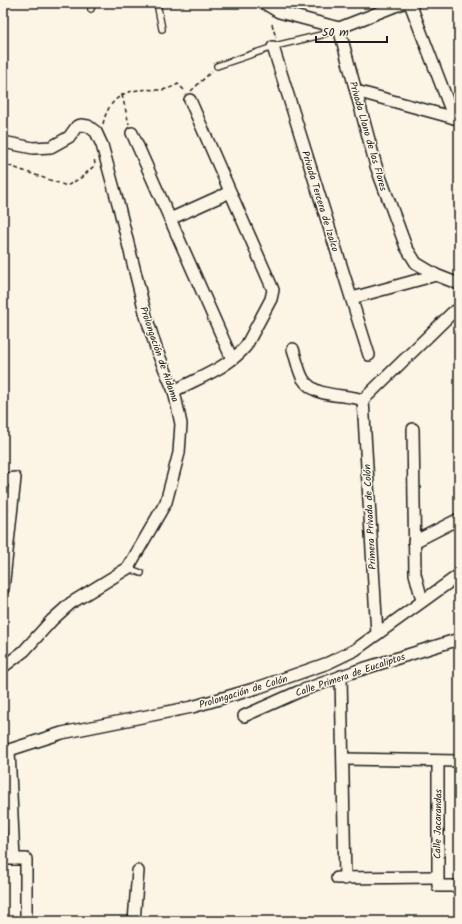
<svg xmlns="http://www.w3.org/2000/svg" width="462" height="924" viewBox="0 0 462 924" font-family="Kalam,sans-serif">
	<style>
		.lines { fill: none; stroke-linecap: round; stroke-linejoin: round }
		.lane-casing { stroke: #1c1c1c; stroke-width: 8 }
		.street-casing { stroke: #1c1c1c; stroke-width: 14 }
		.path { stroke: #1c1c1c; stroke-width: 1.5; stroke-dasharray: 4 3; stroke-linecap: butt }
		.lane { stroke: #fcf5e5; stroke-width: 5.5 }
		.street { stroke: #fcf5e5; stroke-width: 11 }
		.labels { text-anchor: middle; stroke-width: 3; stroke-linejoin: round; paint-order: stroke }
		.street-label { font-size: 10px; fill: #1c1c1c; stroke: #fcf5e5 }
	</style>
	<rect width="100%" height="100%" fill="#fcf5e5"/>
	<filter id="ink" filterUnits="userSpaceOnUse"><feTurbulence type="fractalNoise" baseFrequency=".025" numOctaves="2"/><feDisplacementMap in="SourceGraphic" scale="8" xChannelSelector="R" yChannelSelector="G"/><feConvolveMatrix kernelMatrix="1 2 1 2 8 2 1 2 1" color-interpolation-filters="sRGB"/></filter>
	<g filter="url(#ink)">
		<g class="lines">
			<g class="lane-casing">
				<g id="lane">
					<polyline points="157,3 162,29"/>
					<polyline points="91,9 93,3"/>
					<polyline points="217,66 279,45 321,35 337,29"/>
					<polyline points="128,568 141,573"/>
				</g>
			</g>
			<g class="street-casing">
				<g id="street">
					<polyline points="264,3 279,12 339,28"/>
					<polyline points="403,3 339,28 376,166 406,247 416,263 436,275 459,284"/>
					<polyline points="408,3 411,6 454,118"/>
					<polyline points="273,47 369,355"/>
					<polyline points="356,91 458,119"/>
					<polyline points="132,133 232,359"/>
					<polyline points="3,142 33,148 51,147 69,137 77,126 81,125 88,126 96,132 102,145 119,207 146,316 157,351 174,391 181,424 179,453 166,502 128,568 71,603 52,620 24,651 3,667"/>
					<polyline points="170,219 230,192"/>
					<polyline points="352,298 436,275"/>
					<path d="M293,349C296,358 298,370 303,379C316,399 343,393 363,400"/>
					<path d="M174,391C198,378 228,368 246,346L271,299L273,290L271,285L190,100"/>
					<polyline points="363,400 377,634"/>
					<polyline points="363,400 452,313 459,309"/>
					<polyline points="413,429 415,574 422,600"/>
					<polyline points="3,480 15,478 3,589"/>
					<polyline points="414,542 459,519"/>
					<polyline points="341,676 345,879"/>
					<polyline points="244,716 298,692 356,671 459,639"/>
					<polyline points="9,750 14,859"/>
					<polyline points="3,752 62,733 192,707 257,688 328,663 355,650 459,575"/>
					<polyline points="344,759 459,761"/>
					<polyline points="438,761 438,886 459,886"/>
					<polyline points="3,859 26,859 26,921"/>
					<polyline points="337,878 437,877"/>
					<polyline points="134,921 138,871"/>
				</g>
			</g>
			<g class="path">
				<polyline points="272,24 276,38"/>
				<polyline points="191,91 212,71"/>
				<polyline points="122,95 129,124"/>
				<path d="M103,124C107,105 118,92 139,90C156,88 160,94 178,84L186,92"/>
				<polyline points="3,166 4,164 67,186 82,177 95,165 94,157"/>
			</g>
			<use href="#lane" class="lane"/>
			<use href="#street" class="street"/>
		</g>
	</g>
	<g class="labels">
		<g class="street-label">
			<text transform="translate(369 136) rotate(74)" y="4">Privada Llano de las Flores</text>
			<text transform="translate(321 201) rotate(73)" y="4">Privada Tercera de Izalco</text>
			<text transform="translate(160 354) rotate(71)" y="4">Prolongación de Aldama</text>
			<text transform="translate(369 517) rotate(-93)" y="4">Primera Privada de Colón</text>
			<text transform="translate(350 674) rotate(-19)" y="4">Calle Primera de Eucaliptos</text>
			<text transform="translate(243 691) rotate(-17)" y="4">Prolongación de Colón</text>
			<text transform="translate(437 824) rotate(-89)" y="4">Calle Jacarandas</text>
		</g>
	</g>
	<rect width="462" height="924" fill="none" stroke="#fcf5e5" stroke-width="16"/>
	<rect x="8" y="8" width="446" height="908" fill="none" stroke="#1c1c1c" stroke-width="1.5" filter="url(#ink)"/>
	<path d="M316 36v6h71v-6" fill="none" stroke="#1c1c1c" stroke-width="2"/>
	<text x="322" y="36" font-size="12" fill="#1c1c1c" stroke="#fcf5e5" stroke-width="3" paint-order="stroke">50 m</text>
</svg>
